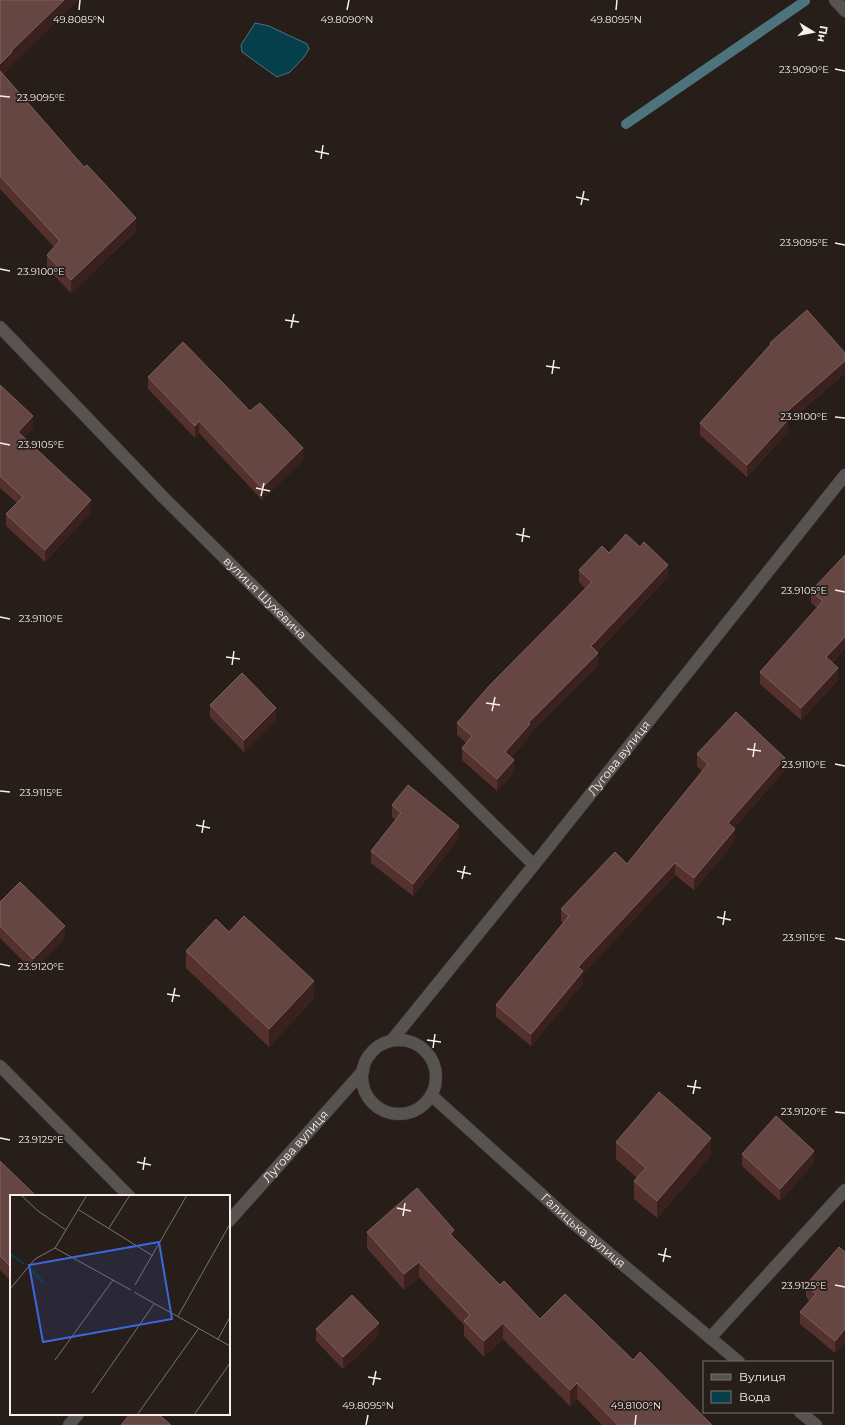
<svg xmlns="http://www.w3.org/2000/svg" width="845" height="1425" viewBox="0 0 845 1425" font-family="Montserrat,sans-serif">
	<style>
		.water { fill: #043f4b; stroke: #4d747c }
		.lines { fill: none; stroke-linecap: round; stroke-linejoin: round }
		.stream { stroke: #4d747c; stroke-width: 10 }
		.minor-casing { stroke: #443b38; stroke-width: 13 }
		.minor { stroke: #575350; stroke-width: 12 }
		.wall { fill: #55312e }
		.shaded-wall { fill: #3b211e }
		.building { fill: #664643; stroke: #7d605e }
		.ticks { fill: none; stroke: #f6efed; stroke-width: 1.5 }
		.labels { text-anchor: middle; stroke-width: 3.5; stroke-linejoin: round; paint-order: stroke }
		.street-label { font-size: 12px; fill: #f6efed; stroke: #271e1a }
		.inset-river { fill: none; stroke: #043f4b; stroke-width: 2 }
		.inset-road { fill: none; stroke: #7a726e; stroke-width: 1 }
		.view { fill: #3e66db; fill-opacity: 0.15; stroke: #3e66db; stroke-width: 2 }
		.inset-edge { fill: none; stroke: #f6efed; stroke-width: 2 }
		.ticks-label { font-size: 10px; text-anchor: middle; fill: #f6efed; stroke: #271e1a; stroke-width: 3.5; stroke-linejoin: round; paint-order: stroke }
	</style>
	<rect width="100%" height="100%" fill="#271e1a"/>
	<polygon class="water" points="255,23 269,26 307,44 309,49 304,57 290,72 277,77 242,52 241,45"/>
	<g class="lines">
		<polyline class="stream" points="626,124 805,1"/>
		<g class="minor-casing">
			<g id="minor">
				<polyline points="835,0 845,11"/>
				<path id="s1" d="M0,327L163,497L534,865"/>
				<path id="s2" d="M392,1040L534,865L845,475"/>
				<circle cx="399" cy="1077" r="37"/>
				<polyline points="0,1066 129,1196"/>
				<path id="s3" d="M431,1095L572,1222L739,1362"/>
				<path id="s4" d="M229,1221L363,1071"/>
				<polyline points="710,1338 845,1190"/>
				<polyline points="800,1412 816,1425"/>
				<polyline points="69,1425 78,1414"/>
			</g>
		</g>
		<use href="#minor" class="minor"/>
	</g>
	<g class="wall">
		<polygon points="0,0 78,0 12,64 12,65 3,74 136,231 71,293 47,268 47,255 54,247 0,189"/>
		<polygon points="770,343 845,353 845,373 788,423 788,432 747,477 700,435 700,423 770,345"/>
		<polygon points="148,377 303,460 262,500 199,433 195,438 148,389"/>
		<polygon points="0,385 33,428 24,437 91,512 45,562 6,526 6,514 17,503 0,488"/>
		<polygon points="609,553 668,577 597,652 598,665 530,733 530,736 511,757 514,772 497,791 462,760 462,748 466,743 457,735 457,723 585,588 579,582 579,570"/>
		<polygon points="845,555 845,649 832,663 838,680 801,720 760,684 760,672 817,608 811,603 811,591"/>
		<polygon points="210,705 276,720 244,752 210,717"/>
		<polygon points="697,754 785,770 734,828 735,841 694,890 675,875 583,974 583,983 531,1046 496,1017 496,1005 563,923 561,921 561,909 627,864 702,771 697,766"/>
		<polygon points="392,805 459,838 413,896 371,863 371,851 396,820 392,817"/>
		<polygon points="0,902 65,938 33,971 0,938"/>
		<polygon points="229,932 314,998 269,1047 186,968 186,951"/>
		<polygon points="616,1142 711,1155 657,1218 634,1199 634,1181 637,1178 616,1159"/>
		<polygon points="742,1154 814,1163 780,1201 742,1166"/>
		<polygon points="0,1161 35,1196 11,1196 11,1281 0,1270"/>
		<polygon points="367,1232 454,1238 500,1285 540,1319 633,1360 712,1425 602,1425 577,1399 570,1406 503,1339 484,1357 464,1336 464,1325 419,1277 404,1290 367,1248"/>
		<polygon points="845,1252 845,1341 835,1353 800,1324 800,1312 810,1301 806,1297 806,1285"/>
		<polygon points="316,1329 379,1335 343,1369 316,1341"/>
	</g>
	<g class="shaded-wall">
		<polygon points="64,0 78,0 12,64 12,65 0,77 0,64 11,51"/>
		<polygon points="136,218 136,231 71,293 71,280"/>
		<polygon points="845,361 845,373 788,423 788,432 747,477 747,465 783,415"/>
		<polygon points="33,416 33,428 18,444 18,432"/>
		<polygon points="199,421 199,433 195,438 195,426"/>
		<polygon points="303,448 303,460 262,500 262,488"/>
		<polygon points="91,500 91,512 45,562 45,550"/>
		<polygon points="668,565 668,577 591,658 591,646"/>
		<polygon points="845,637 845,649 826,669 826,657"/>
		<polygon points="598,653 598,665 530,733 530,736 505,764 505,752 528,723"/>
		<polygon points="838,668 838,680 801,720 801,708"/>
		<polygon points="276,708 276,720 244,752 244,740"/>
		<polygon points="785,758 785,770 728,835 728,823"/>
		<polygon points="514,760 514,772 497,791 497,779"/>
		<polygon points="459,826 459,838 413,896 413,884"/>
		<polygon points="735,829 735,841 694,890 694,878"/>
		<polygon points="675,863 675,875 583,974 583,983 531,1046 531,1034 578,967"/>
		<polygon points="65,926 65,938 33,971 33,959"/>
		<polygon points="314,981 314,998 269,1047 269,1029"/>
		<polygon points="711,1138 711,1155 657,1218 657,1201"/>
		<polygon points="814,1151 814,1163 780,1201 780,1189"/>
		<polygon points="454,1230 454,1246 450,1234"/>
		<polygon points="419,1262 419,1277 404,1290 404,1274"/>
		<polygon points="379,1323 379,1335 343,1369 343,1357"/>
		<polygon points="503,1323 503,1339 484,1357 484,1341"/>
		<polygon points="845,1329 845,1341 835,1353 835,1341"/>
		<polygon points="577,1383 577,1399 570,1406 570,1390"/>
	</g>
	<g class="building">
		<polygon points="0,0 64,0 11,51 12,52 0,64"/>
		<polygon points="0,71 84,167 87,165 136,218 71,280 47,255 60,241 0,176"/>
		<polygon points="807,310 845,353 845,361 783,415 788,420 747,465 700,423 771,344 770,343"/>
		<polygon points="183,342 250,411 260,403 303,448 262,488 199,421 195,426 148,377"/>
		<polygon points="0,385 33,416 18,432 91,500 45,550 6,514 23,497 0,476"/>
		<polygon points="626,534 640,547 644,542 668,565 591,646 598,653 528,723 530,724 505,752 514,760 497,779 462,748 472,736 457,723 489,686 592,582 579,570 602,546 609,553"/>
		<polygon points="845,555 845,637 826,657 838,668 801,708 760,672 823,601 811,591"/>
		<polygon points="242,673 276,708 244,740 210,705"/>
		<polygon points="736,712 785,758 728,823 735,829 694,878 675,863 578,967 583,971 531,1034 496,1005 569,916 561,909 615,852 627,864 708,764 697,754"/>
		<polygon points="408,785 459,826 413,884 371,851 401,813 392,805"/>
		<polygon points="20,882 65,926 33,959 0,926 0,902"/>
		<polygon points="244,916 314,981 269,1029 186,951 216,919 229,932"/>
		<polygon points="659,1092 711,1138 657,1201 634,1181 646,1168 616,1142"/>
		<polygon points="776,1116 814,1151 780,1189 742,1154"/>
		<polygon points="0,1161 35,1195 34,1196 11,1196 11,1267 0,1256"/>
		<polygon points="417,1188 454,1230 450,1234 500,1285 504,1281 540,1319 565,1294 633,1360 640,1352 712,1425 618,1425 577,1383 570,1390 503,1323 484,1341 464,1321 470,1315 419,1262 404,1274 367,1232"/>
		<polygon points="839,1247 845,1252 845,1329 835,1341 800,1312 816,1294 806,1285"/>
		<polygon points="352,1295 379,1323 343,1357 316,1329"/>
		<polygon points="130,1414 158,1414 171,1425 121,1425"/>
	</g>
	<path class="ticks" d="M79,10L80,0M347,10L349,0M616,10L617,0M835,69L845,71M0,96L10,97M315,151L329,154M321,159L323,145M576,197L589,200M581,205L584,191M835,243L845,245M0,269L10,271M285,320L299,322M291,328L294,314M546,366L560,368M552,374L554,360M835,417L845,418M0,443L10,445M256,488L270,491M261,496L264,483M516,534L530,537M522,542L524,528M835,590L845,592M0,617L10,619M226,657L240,659M232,665L234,651M486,703L500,705M492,711L495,697M747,749L761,751M753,757L755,743M835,764L845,766M0,791L10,792M196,825L210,828M202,833L204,820M457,871L471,874M462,879L465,866M717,917L731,920M723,925L725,911M835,938L845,940M0,964L10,966M167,994L180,996M172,1002L175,988M427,1040L441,1042M433,1048L435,1034M687,1086L701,1088M693,1094L696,1080M835,1112L845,1113M0,1138L10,1140M137,1162L151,1165M143,1170L145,1157M397,1208L411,1211M403,1216L405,1203M658,1254L671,1257M663,1262L666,1248M835,1285L845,1287M368,1377L381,1379M373,1385L376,1371M366,1425L368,1415M635,1425L636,1415"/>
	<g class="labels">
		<g class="street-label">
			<text dy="4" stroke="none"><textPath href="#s1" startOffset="379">вулиця Шухевича</textPath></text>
			<text dy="4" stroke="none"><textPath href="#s2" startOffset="362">Лугова вулиця</textPath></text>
			<text dy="4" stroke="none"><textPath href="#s4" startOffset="100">Лугова вулиця</textPath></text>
			<text dy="4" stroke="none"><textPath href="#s3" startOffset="204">Галицька вулиця</textPath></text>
		</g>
	</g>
	<g transform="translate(10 1195)">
		<rect width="220" height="220" fill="#271e1a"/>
		<path class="inset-river" d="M0,59L14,69M20,74L34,88"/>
		<path class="inset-road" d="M11,0L28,16L56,35M69,15L143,61M99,33L120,0M45,53L121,95M125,90L177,0M0,94L25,64L45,53L77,0M124,97L220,151M168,121L220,29M208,144L220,122M45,165L103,85M82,198L144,109M127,220L189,133M184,220L220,168"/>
		<path class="view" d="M149,47L162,124L33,147L19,70Z"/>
		<rect width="220" height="220" class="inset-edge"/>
	</g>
	<g class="ticks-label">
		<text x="79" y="23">49.8085°N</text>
		<text x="347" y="23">49.8090°N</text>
		<text x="616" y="23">49.8095°N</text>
		<text x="804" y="73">23.9090°E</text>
		<text x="41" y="101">23.9095°E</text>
		<text x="804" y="246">23.9095°E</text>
		<text x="41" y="275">23.9100°E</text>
		<text x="804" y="420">23.9100°E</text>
		<text x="41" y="448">23.9105°E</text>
		<text x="804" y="594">23.9105°E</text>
		<text x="41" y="622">23.9110°E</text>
		<text x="804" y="768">23.9110°E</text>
		<text x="41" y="796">23.9115°E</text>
		<text x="804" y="941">23.9115°E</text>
		<text x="41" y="970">23.9120°E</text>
		<text x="804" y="1115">23.9120°E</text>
		<text x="41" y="1143">23.9125°E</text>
		<text x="804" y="1289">23.9125°E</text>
		<text x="368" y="1409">49.8095°N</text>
		<text x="636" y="1409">49.8100°N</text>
	</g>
	<rect x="703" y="1361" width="130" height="52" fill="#271e1a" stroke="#7a726e"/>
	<rect x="711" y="1374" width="20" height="6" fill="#575350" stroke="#7a726e"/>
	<text x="739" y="1381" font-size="12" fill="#f6efed">Вулиця</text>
	<rect x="711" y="1391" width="20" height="12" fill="#043f4b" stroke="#7a726e"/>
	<text x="739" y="1401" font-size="12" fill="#f6efed">Вода</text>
	<g transform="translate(813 32) rotate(100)" stroke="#271e1a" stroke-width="3" paint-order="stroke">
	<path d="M0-3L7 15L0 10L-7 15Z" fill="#f6efed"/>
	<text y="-6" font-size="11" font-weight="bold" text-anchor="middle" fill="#f6efed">Пн</text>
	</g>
</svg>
